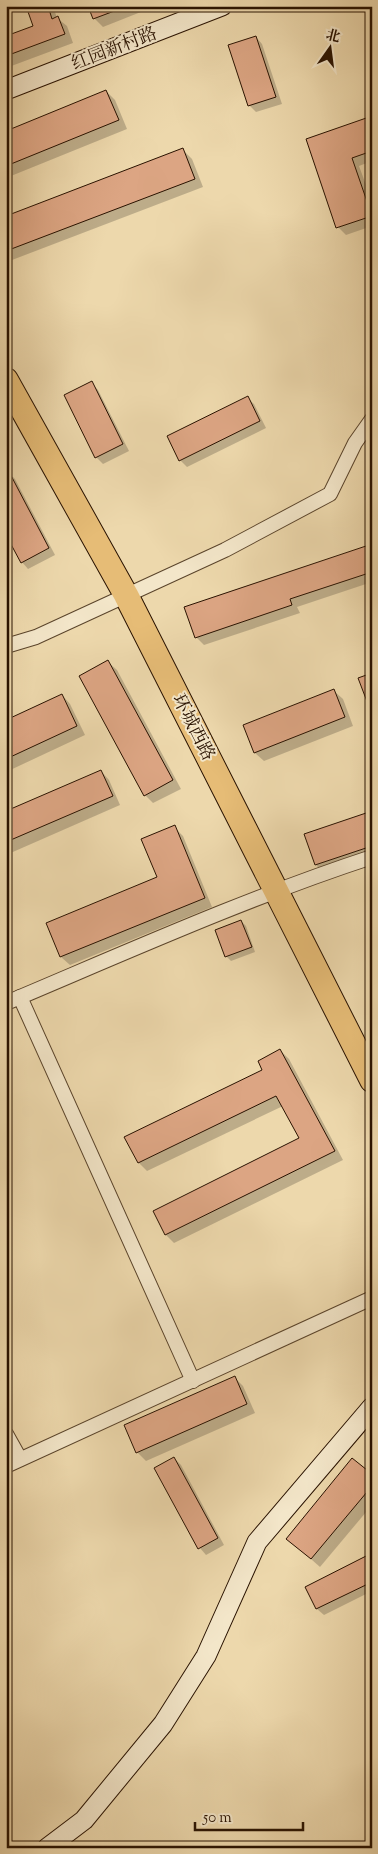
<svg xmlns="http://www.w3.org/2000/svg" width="378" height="1854" viewBox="0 0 378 1854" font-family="'Sorts Mill Goudy','Noto Serif SC',serif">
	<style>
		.shadow { fill: #0003 }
		.building { fill: #dca583; stroke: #291200 }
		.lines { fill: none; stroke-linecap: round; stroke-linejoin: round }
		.street-casing { stroke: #5a442b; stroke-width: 16 }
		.secondary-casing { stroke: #291200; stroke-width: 21 }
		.highway-casing { stroke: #291200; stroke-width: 26 }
		.street { stroke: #f3e6c9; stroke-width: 14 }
		.secondary { stroke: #f3e6c9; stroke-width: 19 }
		.highway { stroke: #e6bc76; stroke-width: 24 }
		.labels { text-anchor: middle; stroke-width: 4; stroke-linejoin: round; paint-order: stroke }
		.street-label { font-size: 18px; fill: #291200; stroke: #f3e6c9 }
	</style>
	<rect width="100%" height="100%" fill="#edd8ac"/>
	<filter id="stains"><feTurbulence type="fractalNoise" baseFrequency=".004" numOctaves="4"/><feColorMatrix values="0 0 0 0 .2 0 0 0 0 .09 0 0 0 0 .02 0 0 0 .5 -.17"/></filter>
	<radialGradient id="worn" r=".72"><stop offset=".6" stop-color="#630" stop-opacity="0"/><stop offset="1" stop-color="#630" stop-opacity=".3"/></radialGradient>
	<g class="shadow">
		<polygon points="28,6 53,6 57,18 67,26 73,43 6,68 6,37 35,26"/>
		<polygon points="89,6 156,6 103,27 95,19"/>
		<polygon points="256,37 262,44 282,104 256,112 249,105"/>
		<polygon points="106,91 115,100 127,129 6,178 6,133"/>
		<polygon points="372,118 372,161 359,166 372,201 372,226 346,235 338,227 308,140"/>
		<polygon points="183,150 192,159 203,187 12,260 6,254 6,218"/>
		<polygon points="91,383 98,390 129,451 103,464 96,457"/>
		<polygon points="247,398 254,404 266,428 187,467 180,460"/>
		<polygon points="8,472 15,479 55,555 28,569 22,562"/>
		<polygon points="372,548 372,582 297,607 300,613 204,645 196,637"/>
		<polygon points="108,662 117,670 181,789 153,803 145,795"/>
		<polygon points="334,691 343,699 353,726 264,761 255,753 244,726"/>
		<polygon points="62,695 70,704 85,735 6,772 6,721"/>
		<polygon points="101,771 109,780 120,805 6,855 6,812"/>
		<polygon points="372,812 372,856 324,873 316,865"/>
		<polygon points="174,827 183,836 212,907 70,965 61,957 47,924 158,878"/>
		<polygon points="241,921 246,926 255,952 231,961 226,956"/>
		<polygon points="280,1050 289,1059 343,1160 174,1243 166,1235 154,1212 301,1139 283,1106 147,1171 139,1163 126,1137 264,1070"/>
		<polygon points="235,1378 243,1386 255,1413 146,1461 137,1452"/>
		<polygon points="174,1458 181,1465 224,1545 206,1555 200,1548 156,1468"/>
		<polygon points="372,1476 372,1505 320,1567 287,1538"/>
		<polygon points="372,1554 372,1591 324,1615 317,1609 306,1587"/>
	</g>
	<g class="building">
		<polygon points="26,6 48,6 52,19 58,16 65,34 6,56 6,36 33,26"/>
		<polygon points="88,6 125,6 125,7 93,19"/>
		<polygon points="256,36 276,97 248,106 228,45"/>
		<polygon points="106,90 119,120 6,166 6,131"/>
		<polygon points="372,116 372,151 352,158 372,216 336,228 306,139"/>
		<polygon points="183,148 195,179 6,251 6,216"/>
		<polygon points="92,381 123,444 95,458 64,395"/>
		<polygon points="248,396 260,421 179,461 167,436"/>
		<polygon points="6,466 49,548 21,563 6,535"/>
		<polygon points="372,544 372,572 290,599 292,605 195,638 184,607"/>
		<polygon points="108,660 173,780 144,796 79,676"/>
		<polygon points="372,673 372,712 371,712 358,678"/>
		<polygon points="334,689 345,717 254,753 243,725"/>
		<polygon points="62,694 77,726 6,759 6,720"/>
		<polygon points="101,770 113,796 6,842 6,811"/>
		<polygon points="372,811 372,846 315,865 304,834"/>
		<polygon points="175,825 205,898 60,957 46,923 157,877 141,839"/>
		<polygon points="241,920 252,947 225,957 215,930"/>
		<polygon points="280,1049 335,1151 165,1235 153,1211 299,1138 276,1096 138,1163 124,1137 262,1070 258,1061"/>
		<polygon points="235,1376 247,1404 136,1453 124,1425"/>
		<polygon points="174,1457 218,1538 198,1549 154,1468"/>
		<polygon points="352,1458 372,1474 372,1486 311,1559 286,1539"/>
		<polygon points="372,1553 372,1582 316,1609 305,1587"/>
	</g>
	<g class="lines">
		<g class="street-casing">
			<g id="street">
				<polyline points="6,646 36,637 225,550 330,494 355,443 372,419"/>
				<polyline points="20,997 193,1381"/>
				<path d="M6,1003C127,952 247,898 372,857"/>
				<polyline points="6,1434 20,1459"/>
				<polyline points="6,1466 372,1298"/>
			</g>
		</g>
		<g class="secondary-casing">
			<g id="secondary">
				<polyline points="6,90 222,6"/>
				<polyline points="47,1848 84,1820 163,1724 206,1656 257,1542 372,1407"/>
			</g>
		</g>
		<g class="highway-casing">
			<polyline id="highway" points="6,380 126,595 372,1080"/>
		</g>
		<use href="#street" class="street"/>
		<use href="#secondary" class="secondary"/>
		<use href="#highway" class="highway"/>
	</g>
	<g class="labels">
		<g class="street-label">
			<text transform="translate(114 48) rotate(-21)" y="6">红园新村路</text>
			<text transform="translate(194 727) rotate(63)" y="6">环城西路</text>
		</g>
	</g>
	<rect width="378" height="1854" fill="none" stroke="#edd8ac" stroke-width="25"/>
	<rect x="8" y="8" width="363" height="1839" fill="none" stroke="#291200" stroke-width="2.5"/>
	<rect x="12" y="12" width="353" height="1829" fill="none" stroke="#291200"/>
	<g transform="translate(330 48) rotate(14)" stroke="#f3e6c9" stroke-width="4" paint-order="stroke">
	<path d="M0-4L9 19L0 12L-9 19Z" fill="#291200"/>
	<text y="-8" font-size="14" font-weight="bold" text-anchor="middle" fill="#291200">北</text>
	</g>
	<path d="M195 1822v8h108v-8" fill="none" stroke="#291200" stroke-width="2.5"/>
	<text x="203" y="1822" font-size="15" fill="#291200" stroke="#f3e6c9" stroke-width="4" paint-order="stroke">50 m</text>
	<rect width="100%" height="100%" filter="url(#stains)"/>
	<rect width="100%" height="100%" fill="url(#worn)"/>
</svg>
